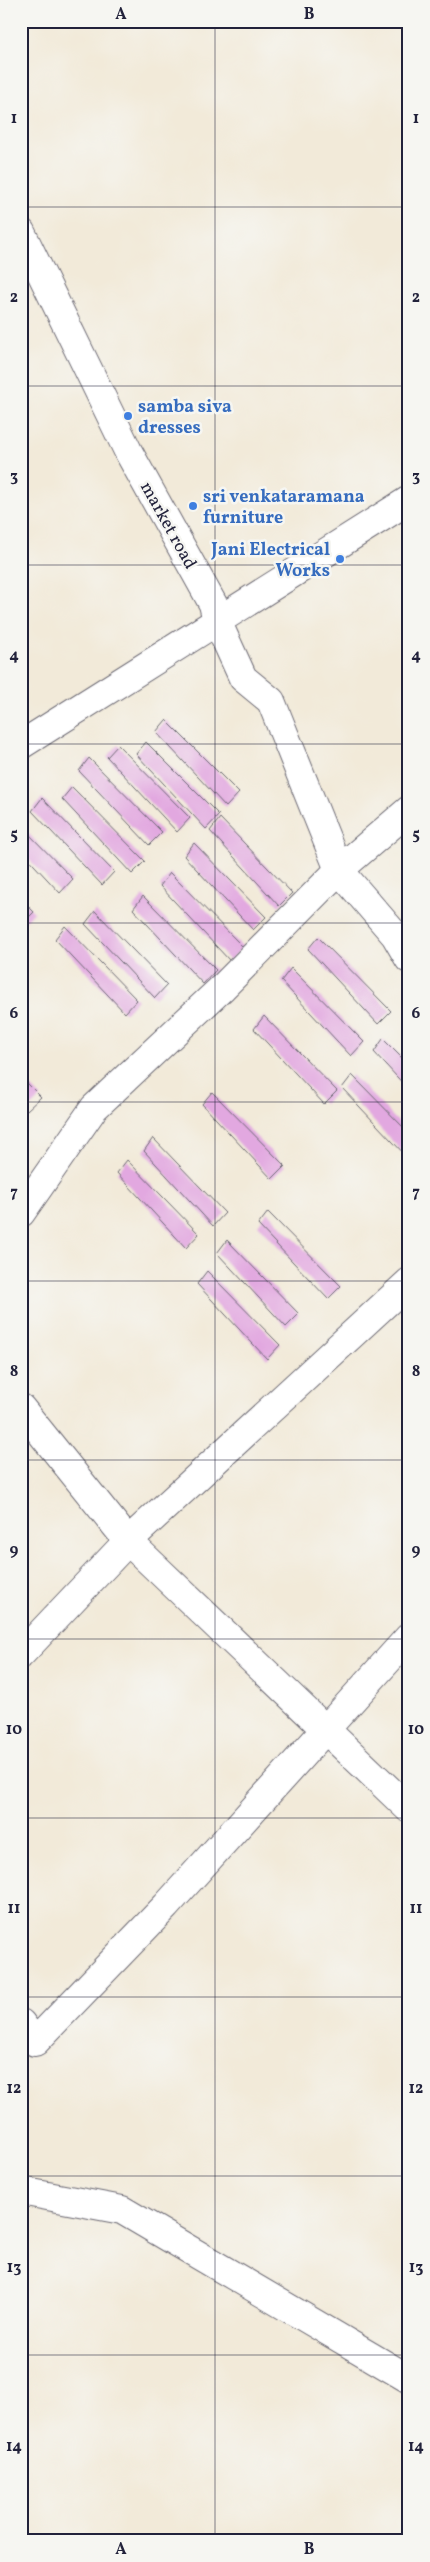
<svg xmlns="http://www.w3.org/2000/svg" width="430" height="2562" viewBox="0 0 430 2562" font-family="Vollkorn,serif">
	<style>
		.building { fill: #e2a8e0 }
		.lines { fill: none; stroke-linecap: round; stroke-linejoin: round }
		.minor-casing { stroke: #6b6872; stroke-width: 30 }
		.highway-casing { stroke: #6b6872; stroke-width: 30 }
		.minor { stroke: #fff; stroke-width: 28 }
		.highway { stroke: #fff; stroke-width: 28 }
		.grid { fill: none; stroke: #22223b; stroke-width: 1; stroke-opacity: 0.55 }
		.shop-dot { fill: #3f7fe0; stroke: #f6f6f2; stroke-width: 2 }
		.labels { text-anchor: middle; stroke-width: 5; stroke-linejoin: round; paint-order: stroke }
		.shop-label { font-size: 18px; font-weight: bold; fill: #366cbe; stroke: #f6f6f2; text-anchor: start }
		.street-label { font-size: 18px; fill: #22223b; stroke: #f6f6f2 }
		.neatline { fill: none; stroke: #22223b; stroke-width: 2 }
		.grid-label { font-size: 16px; text-anchor: middle; font-weight: bold; fill: #22223b }
	</style>
	<rect width="100%" height="100%" fill="#f6f6f2"/>
	<filter id="ink" filterUnits="userSpaceOnUse"><feTurbulence type="fractalNoise" baseFrequency=".02" numOctaves="2"/><feDisplacementMap in="SourceGraphic" scale="10" xChannelSelector="R" yChannelSelector="G"/><feConvolveMatrix kernelMatrix="1 2 1 2 8 2 1 2 1" color-interpolation-filters="sRGB"/></filter>
	<filter id="wash" filterUnits="userSpaceOnUse"><feTurbulence type="fractalNoise" baseFrequency=".0096" numOctaves="4" result="noise"/><feDisplacementMap in="SourceGraphic" scale="20" xChannelSelector="R" yChannelSelector="G"/><feGaussianBlur stdDeviation="1.12" result="paint"/><feColorMatrix in="noise" values="0 0 0 0 0 0 0 0 0 0 0 0 0 0 0 0 0 1.4 0 .05"/><feComposite in="paint" operator="in"/></filter>
	<g filter="url(#wash)">
		<rect width="100%" height="100%" fill="#f2ead9"/>
		<g id="blocks">
			<g class="building">
				<polygon points="166,720 239,793 226,807 156,732"/>
				<polygon points="146,742 219,815 206,829 136,754"/>
				<polygon points="118,745 190,818 177,832 107,757"/>
				<polygon points="89,758 162,832 149,845 79,771"/>
				<polygon points="72,787 145,861 132,874 62,799"/>
				<polygon points="42,798 114,872 102,885 32,811"/>
				<polygon points="220,818 292,893 279,906 210,831"/>
				<polygon points="21,826 73,879 60,893 21,851"/>
				<polygon points="194,843 266,917 253,930 184,856"/>
				<polygon points="170,873 243,947 230,961 160,886"/>
				<polygon points="143,896 216,970 203,984 133,909"/>
				<polygon points="21,899 34,912 21,925"/>
				<polygon points="95,911 167,985 155,998 85,924"/>
				<polygon points="65,926 137,1000 125,1013 55,939"/>
				<polygon points="318,937 391,1011 378,1024 308,949"/>
				<polygon points="291,968 364,1042 351,1056 281,981"/>
				<polygon points="264,1016 337,1091 324,1104 254,1029"/>
				<polygon points="383,1039 409,1065 409,1090 374,1052"/>
				<polygon points="352,1075 409,1133 409,1159 342,1088"/>
				<polygon points="21,1077 41,1097 27,1110 21,1104"/>
				<polygon points="212,1092 285,1166 272,1179 202,1104"/>
				<polygon points="153,1138 225,1213 213,1226 144,1151"/>
				<polygon points="127,1160 199,1234 186,1248 117,1173"/>
				<polygon points="268,1212 341,1286 328,1299 258,1225"/>
				<polygon points="227,1240 299,1314 286,1327 217,1253"/>
				<polygon points="207,1271 280,1345 267,1359 197,1284"/>
			</g>
		</g>
	</g>
	<g filter="url(#ink)">
		<use href="#blocks" fill-opacity="0" stroke="#6b6872" stroke-width="1"/>
		<g class="lines">
			<g class="minor-casing">
				<g id="minor">
					<polyline points="21,232 128,451 213,604 217,621 243,678 271,701 339,870 409,810"/>
					<polyline points="21,745 409,500"/>
					<polyline points="21,1213 94,1108 223,987 339,870 395,935 409,959"/>
					<polyline points="21,1408 128,1541 409,1809"/>
					<polyline points="21,1654 128,1541 409,1282"/>
					<polyline points="21,2023 35,2042 166,1906 409,1637"/>
				</g>
			</g>
			<g class="highway-casing">
				<polyline id="highway" points="21,2191 122,2210 409,2379"/>
			</g>
			<use href="#minor" class="minor"/>
			<use href="#highway" class="highway"/>
		</g>
	</g>
	<path class="grid" d="M215,21V2541M21,207H409M21,386H409M21,565H409M21,744H409M21,923H409M21,1102H409M21,1281H409M21,1460H409M21,1639H409M21,1818H409M21,1997H409M21,2176H409M21,2355H409"/>
	<g class="shop-dot">
		<circle cx="128" cy="416" r="5"/>
		<circle cx="193" cy="506" r="5"/>
		<circle cx="340" cy="559" r="5"/>
	</g>
	<g class="labels">
		<g class="shop-label">
			<text x="138" y="412">samba siva<tspan x="138" dy="21">dresses</tspan></text>
			<text x="203" y="502">sri venkataramana<tspan x="203" dy="21">furniture</tspan></text>
			<text x="330" y="555" text-anchor="end">Jani Electrical<tspan x="330" dy="21">Works</tspan></text>
		</g>
		<g class="street-label">
			<text transform="translate(169 525) rotate(61)" y="6">market road</text>
		</g>
	</g>
	<rect width="430" height="2562" fill="none" stroke="#f6f6f2" stroke-width="55"/>
	<rect x="28" y="28" width="374" height="2506" class="neatline"/>
	<g class="grid-label">
		<text x="121" y="19">A</text>
		<text x="309" y="19">B</text>
		<text x="14" y="123">1</text>
		<text x="416" y="123">1</text>
		<text x="14" y="302">2</text>
		<text x="416" y="302">2</text>
		<text x="14" y="481">3</text>
		<text x="416" y="481">3</text>
		<text x="14" y="660">4</text>
		<text x="416" y="660">4</text>
		<text x="14" y="839">5</text>
		<text x="416" y="839">5</text>
		<text x="14" y="1018">6</text>
		<text x="416" y="1018">6</text>
		<text x="14" y="1197">7</text>
		<text x="416" y="1197">7</text>
		<text x="14" y="1376">8</text>
		<text x="416" y="1376">8</text>
		<text x="14" y="1555">9</text>
		<text x="416" y="1555">9</text>
		<text x="14" y="1734">10</text>
		<text x="416" y="1734">10</text>
		<text x="14" y="1913">11</text>
		<text x="416" y="1913">11</text>
		<text x="14" y="2093">12</text>
		<text x="416" y="2093">12</text>
		<text x="14" y="2272">13</text>
		<text x="416" y="2272">13</text>
		<text x="14" y="2451">14</text>
		<text x="416" y="2451">14</text>
		<text x="121" y="2554">A</text>
		<text x="309" y="2554">B</text>
	</g>
</svg>
